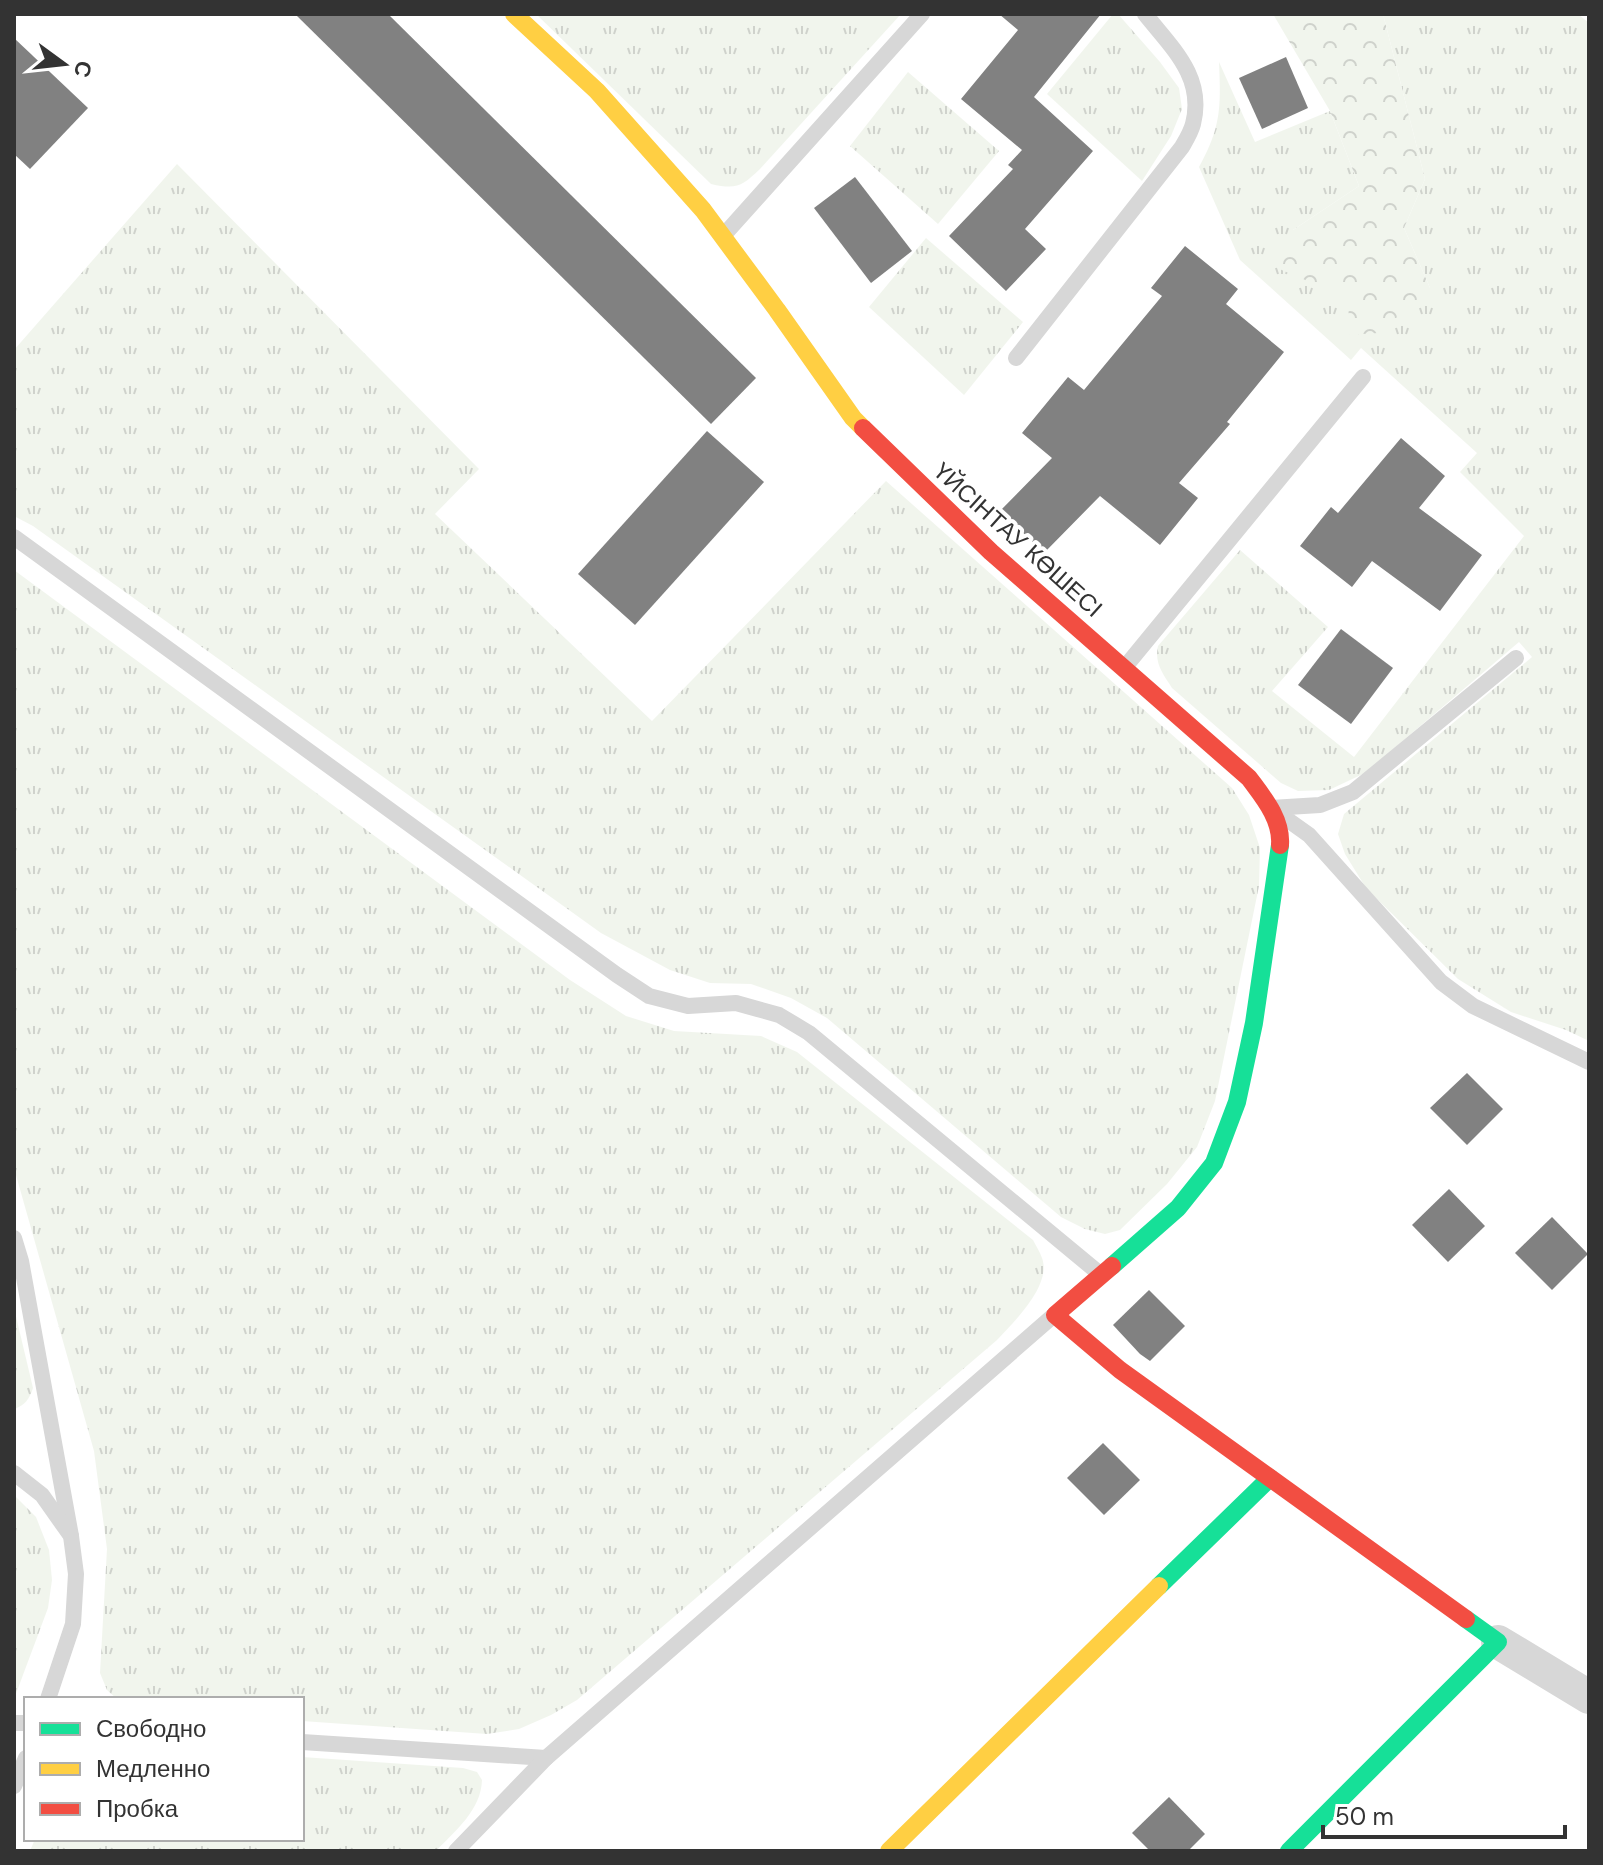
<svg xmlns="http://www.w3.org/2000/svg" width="1603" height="1865" viewBox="0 0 1603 1865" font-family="'DM Sans',sans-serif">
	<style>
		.grass { fill: url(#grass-tufts) }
		.forest { fill: url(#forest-crowns) }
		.building { fill: #818181 }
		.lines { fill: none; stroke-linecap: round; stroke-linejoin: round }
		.lane { stroke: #d7d7d7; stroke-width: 16 }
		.street { stroke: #d7d7d7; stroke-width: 34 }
		.fast { stroke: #16e098; stroke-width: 18 }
		.slow { stroke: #ffcf43; stroke-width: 18 }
		.jam { stroke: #f24e42; stroke-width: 18 }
		.labels { text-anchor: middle; stroke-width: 8; stroke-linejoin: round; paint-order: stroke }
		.street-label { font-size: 24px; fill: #333; stroke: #fff }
	</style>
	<defs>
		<pattern id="grass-tufts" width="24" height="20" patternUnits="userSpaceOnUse" patternTransform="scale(2)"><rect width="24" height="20" fill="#f1f5ed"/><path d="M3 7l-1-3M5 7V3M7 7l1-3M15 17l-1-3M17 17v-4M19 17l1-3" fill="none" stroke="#cfd2cc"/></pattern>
		<pattern id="forest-crowns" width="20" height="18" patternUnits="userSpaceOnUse" patternTransform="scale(2)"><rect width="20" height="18" fill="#f1f5ed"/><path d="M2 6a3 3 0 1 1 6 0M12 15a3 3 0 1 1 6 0" fill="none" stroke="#cfd2cc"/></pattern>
	</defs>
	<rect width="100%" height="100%" fill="#fff"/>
	<g class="grass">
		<path d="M536,14H901L760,169C742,186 737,190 711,184Z"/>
		<polygon points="1113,14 1118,14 1160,62 1179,88 1182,109 1171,136 1142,181 1047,94"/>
		<path d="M1383,14H1578L1589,23V1041L1566,1030L1511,1012L1458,979L1366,888L1345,854L1338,834L1344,814L1532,657L1519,642L1365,773L1329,790L1298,791L1281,783L1172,688C1163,674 1154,663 1158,646L1240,550L1328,627L1272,691L1354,757L1524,536L1460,472L1477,453L1361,348L1351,360L1240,260L1199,167C1221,127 1221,108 1219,62L1255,142L1330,111L1359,186L1293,230L1430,288L1404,228L1425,179Z"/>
		<polygon points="908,72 999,151 938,224 850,146"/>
		<polygon points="177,164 479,469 435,514 652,721 886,481 1232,788 1249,815 1260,848 1259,886 1215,1101 1197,1147 1167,1184 1120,1230 1105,1234 1085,1229 1061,1217 827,1018 791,998 751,984 710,983 670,970 601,933 33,526 14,516 14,350"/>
		<polygon points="926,238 1023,322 964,395 869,307"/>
		<path d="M14,570L570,980L626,1016L674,1031L761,1036L797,1052L1033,1240C1036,1246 1040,1252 1042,1258C1052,1285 1014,1322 997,1340L577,1700L551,1715L519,1729L487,1734L302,1721V1699H117L107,1690L100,1673L107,1549L94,1451L14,1168Z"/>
		<path d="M14,1308L33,1388C29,1400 25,1405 14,1409Z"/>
		<polygon points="14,1495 36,1517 49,1550 52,1580 48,1608 14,1699"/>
		<path d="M302,1757L463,1768L477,1772L482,1780C481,1810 456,1830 436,1851H30L35,1839H302Z"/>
	</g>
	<polygon class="forest" points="1273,14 1383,14 1425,179 1404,228 1430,288 1379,333 1346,335 1350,299 1277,268 1293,230 1359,186 1330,111"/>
	<g class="building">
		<polygon points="295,14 388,14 756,378 711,424"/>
		<polygon points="999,14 1101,14 1034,97 1093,151 1025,229 1046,249 1006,291 949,236 1013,169 1008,165 1022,150 961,99 1018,30"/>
		<polygon points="14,38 88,108 30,169 14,154"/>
		<polygon points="1286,57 1308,108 1262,129 1239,78"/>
		<polygon points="855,177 912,251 871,283 814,208"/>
		<polygon points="1185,246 1238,289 1226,304 1284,352 1227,422 1230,424 1179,483 1198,498 1160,545 1100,496 1044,553 1000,511 1052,458 1022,433 1068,377 1084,390 1162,296 1151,288"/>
		<polygon points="707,431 764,482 635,625 578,574"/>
		<polygon points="1401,438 1445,476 1419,508 1482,555 1440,611 1372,561 1352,587 1300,546 1331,507 1338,513"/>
		<polygon points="1341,629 1393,668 1351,724 1298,685"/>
		<polygon points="1467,1073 1503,1109 1467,1145 1430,1108"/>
		<polygon points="1449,1189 1485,1226 1448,1262 1412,1225"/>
		<polygon points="1552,1217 1588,1254 1552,1290 1515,1253"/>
		<polygon points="1149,1290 1185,1326 1150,1361 1140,1354 1113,1325"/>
		<polygon points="1103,1443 1140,1480 1104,1515 1067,1478"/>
		<polygon points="1169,1797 1205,1834 1188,1851 1150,1851 1132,1833"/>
	</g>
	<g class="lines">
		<g class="lane">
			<polyline points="723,236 922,14"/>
			<path d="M1016,358L1182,147C1186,140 1191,132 1193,124C1205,77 1172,48 1145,14"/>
			<polyline points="14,537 617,975 649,996 688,1006 736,1003 779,1015 809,1033 1100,1274"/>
			<polyline points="1516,658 1353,792 1320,805 1271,808 1309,835 1441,982 1473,1006 1589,1062"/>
			<polyline points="1125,667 1363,377"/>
			<polyline points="14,1238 21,1261 71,1536"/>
			<polyline points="14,1473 42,1495 71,1536 76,1574 73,1624 48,1699"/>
			<polyline points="14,1723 26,1723"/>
			<polyline points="302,1742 546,1758"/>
			<polyline points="14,1786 26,1758"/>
			<polyline points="456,1851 546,1758 1053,1316"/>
		</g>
		<polyline class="street" points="1498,1642 1589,1697"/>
		<g class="fast">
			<polyline points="1112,1266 1178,1208 1214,1163 1237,1102 1254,1023 1280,845"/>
			<polyline points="1159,1586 1270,1478"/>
			<polyline points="1289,1851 1498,1642 1466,1619"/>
		</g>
		<g class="slow">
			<polyline points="514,14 597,91 703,210 777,310 853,418 863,428"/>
			<polyline points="889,1851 1159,1586"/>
		</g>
		<g class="jam">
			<path d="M863,428L991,552L1249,778C1263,797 1282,819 1280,845"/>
			<polyline points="1112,1266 1055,1315 1120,1370 1466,1619"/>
		</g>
	</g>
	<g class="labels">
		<g class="street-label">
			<text transform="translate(1018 540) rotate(42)" y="8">ҮЙСІНТАУ КӨШЕСІ</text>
		</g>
	</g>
	<rect width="1603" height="1865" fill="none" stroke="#333333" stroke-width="32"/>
	<rect x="24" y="1697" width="280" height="144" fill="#ffffff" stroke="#adadad" stroke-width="2"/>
	<rect x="40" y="1723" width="40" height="12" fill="#16e098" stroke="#adadad" stroke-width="2"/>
	<text x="96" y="1737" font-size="24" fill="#333333">Свободно</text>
	<rect x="40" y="1763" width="40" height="12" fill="#ffcf43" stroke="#adadad" stroke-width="2"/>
	<text x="96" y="1777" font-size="24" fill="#333333">Медленно</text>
	<rect x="40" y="1803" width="40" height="12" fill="#f24e42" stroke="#adadad" stroke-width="2"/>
	<text x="96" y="1817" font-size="24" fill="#333333">Пробка</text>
	<g transform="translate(64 64) rotate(105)" stroke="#ffffff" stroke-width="6" paint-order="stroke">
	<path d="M0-6L14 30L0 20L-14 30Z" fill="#333333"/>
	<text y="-12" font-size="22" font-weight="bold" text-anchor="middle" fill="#333333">С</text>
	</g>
	<path d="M1323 1825v12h242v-12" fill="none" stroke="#333333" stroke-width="4"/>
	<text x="1335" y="1825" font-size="24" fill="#333333" stroke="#ffffff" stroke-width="6" paint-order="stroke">50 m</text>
</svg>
